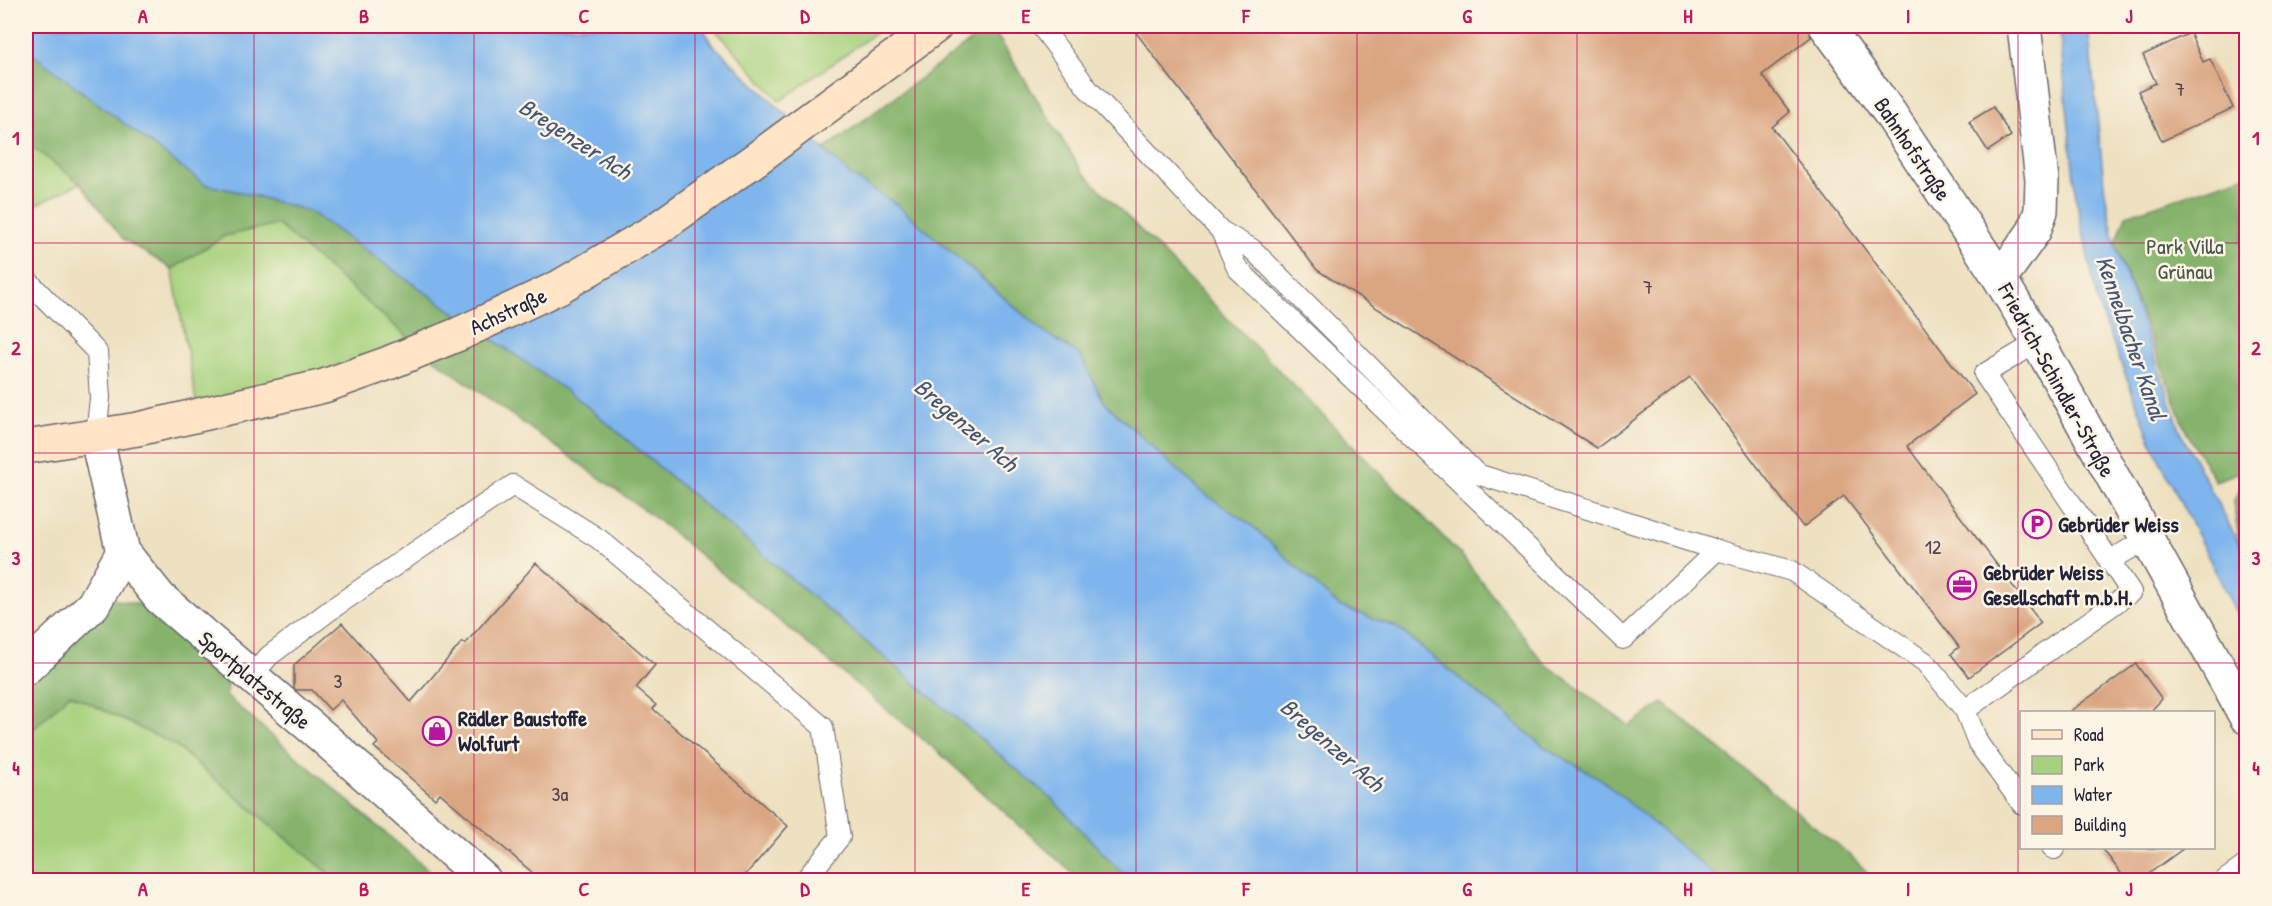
<svg xmlns="http://www.w3.org/2000/svg" width="2272" height="906" viewBox="0 0 2272 906" font-family="'Patrick Hand',sans-serif">
	<style>
		.green { fill: #a7d17d; stroke: #647a5c; stroke-width: 1.5 }
		.forest { fill: #85b36c; stroke: #546a54; stroke-width: 1.5 }
		.water { fill: #7eb5ed; stroke: #506c94; stroke-width: 1.5 }
		.building { fill: #daa682 }
		.lines { fill: none; stroke-linecap: round; stroke-linejoin: round }
		.service-casing { stroke: #69656a; stroke-width: 22 }
		.minor-casing { stroke: #69656a; stroke-width: 36 }
		.secondary-casing { stroke: #69656a; stroke-width: 36 }
		.service { stroke: #fff; stroke-width: 20 }
		.minor { stroke: #fff; stroke-width: 33 }
		.secondary { stroke: #ffe4c6; stroke-width: 33 }
		.grid { fill: none; stroke: #c2185b; stroke-width: 1.5; stroke-opacity: 0.55 }
		.labels { text-anchor: middle; stroke-width: 5; stroke-linejoin: round; paint-order: stroke }
		.number-label { font-size: 20px; fill: #50434d }
		.street-label { font-size: 22px; fill: #22223b; stroke: #fcf5e5 }
		.park-label { font-size: 22px; fill: #4a574f; stroke: #fcf5e5 }
		.poi-label { font-size: 22px; font-weight: bold; fill: #22223b; stroke: #fcf5e5; text-anchor: start }
		.water-label { font-size: 24px; font-style: italic; fill: #425579; stroke: #fcf5e5 }
		.neatline { fill: none; stroke: #c2185b; stroke-width: 2 }
		.grid-label { font-size: 20px; text-anchor: middle; font-weight: bold; fill: #c2185b }
	</style>
	<rect width="100%" height="100%" fill="#fcf5e5"/>
	<filter id="ink" filterUnits="userSpaceOnUse"><feTurbulence type="fractalNoise" baseFrequency=".0167" numOctaves="2"/><feDisplacementMap in="SourceGraphic" scale="12" xChannelSelector="R" yChannelSelector="G"/><feConvolveMatrix kernelMatrix="1 2 1 2 8 2 1 2 1" color-interpolation-filters="sRGB"/></filter>
	<filter id="wash" filterUnits="userSpaceOnUse"><feTurbulence type="fractalNoise" baseFrequency=".008" numOctaves="4" result="noise"/><feDisplacementMap in="SourceGraphic" scale="24" xChannelSelector="R" yChannelSelector="G"/><feGaussianBlur stdDeviation="1.35" result="paint"/><feColorMatrix in="noise" values="0 0 0 0 0 0 0 0 0 0 0 0 0 0 0 0 0 1.4 0 .05"/><feComposite in="paint" operator="in"/></filter>
	<g filter="url(#wash)">
		<rect width="100%" height="100%" fill="#eee1c1"/>
		<g class="green">
			<polygon points="712,26 885,26 780,101"/>
			<polygon points="26,142 80,183 26,210"/>
			<polygon points="277,224 431,357 197,405 172,269 224,236"/>
			<polygon points="69,693 173,744 337,880 26,880 26,736"/>
		</g>
		<g class="forest">
			<polygon points="991,26 1082,171 1463,557 1543,662 1629,726 1663,703 1852,857 1875,880 1720,880 1601,779 1547,749 1396,627 1339,606 1251,525 1199,490 1104,402 1080,355 1042,331 896,204 850,175 822,151"/>
			<polygon points="26,49 204,184 244,193 309,211 581,401 1052,799 1117,868 1135,880 1080,880 936,750 654,517 431,357 277,224 224,236 172,269 123,239 80,183 26,142"/>
			<polygon points="2246,175 2246,227 2240,244 2246,257 2246,470 2215,481 2187,433 2115,245 2126,215"/>
			<polygon points="2246,479 2246,557 2240,544 2233,502"/>
			<polygon points="96,596 144,605 230,675 226,696 440,880 337,880 173,744 70,694 26,736 26,664"/>
		</g>
		<g class="water">
			<polygon points="26,26 702,26 712,44 850,175 896,204 1042,331 1080,355 1104,402 1199,490 1251,525 1339,606 1396,627 1547,749 1601,779 1720,880 1135,880 1117,868 1052,799 581,401 309,211 244,193 204,184 26,49"/>
			<polygon points="2059,26 2088,26 2105,193 2115,245 2182,435 2246,557 2246,632 2155,451 2098,304 2076,198"/>
		</g>
		<g id="blocks">
			<g class="building">
				<polygon points="1131,26 1808,26 1811,37 1762,75 1790,112 1772,127 1975,394 1907,446 2041,623 1969,677 1951,654 1959,647 1844,496 1803,527 1690,377 1597,448 1317,270"/>
				<polygon points="2190,33 2203,62 2210,59 2233,108 2162,141 2138,91 2156,83 2143,55"/>
				<polygon points="1993,107 2011,136 1988,151 1969,122"/>
				<polygon points="536,563 655,665 636,688 656,705 653,709 788,826 741,880 541,880 440,793 435,799 374,747 378,743 341,700 330,710 312,690 296,690 294,688 294,665 342,623 411,702 462,642 465,644"/>
				<polygon points="2136,664 2162,699 2150,712 2069,712"/>
				<polygon points="2102,848 2184,848 2140,880 2126,880"/>
			</g>
		</g>
	</g>
	<g filter="url(#ink)">
		<use href="#blocks" fill-opacity="0" stroke="#69656a" stroke-width="1.5"/>
		<g class="lines">
			<g class="service-casing">
				<g id="service">
					<polyline points="1041,26 1088,89 1221,231 1252,249 1477,474 1717,550 1792,571 1925,662 1965,710 1978,743 2022,804"/>
					<polyline points="1221,231 1237,268 1623,639 1717,550"/>
					<polyline points="26,279 97,352 100,398 96,435"/>
					<polyline points="2109,561 2147,539"/>
					<polyline points="251,677 269,656 333,608 513,485 599,539 823,727 840,837 805,880"/>
					<polyline points="1965,710 2131,592 1984,374 2038,342"/>
					<polyline points="2052,848 2054,849"/>
					<polyline points="2225,880 2246,865"/>
				</g>
			</g>
			<g class="minor-casing">
				<g id="minor">
					<polyline points="1826,26 1889,112 1997,274 2038,342 2246,717"/>
					<polyline points="1997,274 2009,266 2034,231 2041,211 2042,180 2024,26"/>
					<polyline points="96,435 123,552 160,598 325,739 484,880"/>
					<polyline points="26,668 93,605 123,552"/>
				</g>
			</g>
			<g class="secondary-casing">
				<polyline id="secondary" points="26,447 138,429 324,386 386,364 459,334 559,287 654,231 756,159 936,26"/>
			</g>
			<use href="#service" class="service"/>
			<use href="#minor" class="minor"/>
			<use href="#secondary" class="secondary"/>
		</g>
	</g>
	<path class="grid" d="M254,26V880M474,26V880M695,26V880M915,26V880M1136,26V880M1357,26V880M1577,26V880M1798,26V880M2018,26V880M26,243H2246M26,453H2246M26,663H2246"/>
	<defs>
		<g id="parking-ring" transform="scale(1.5)"><circle r="9.5" fill="#fcf5e5" stroke="#b5179e" stroke-width="1.5"/><path d="M-3.5-5.5H1a3.5 3.5 0 0 1 0 7H-1V5.5H-3.5ZM-1-3.4V-.6H.8a1.4 1.4 0 0 0 0-2.8Z" fill="#b5179e"/></g>
		<g id="office-ring" transform="scale(1.5)"><circle r="9.5" fill="#fcf5e5" stroke="#b5179e" stroke-width="1.5"/><path d="M-6-3h4V-5.5h4V-3h4V5H-6ZM-1-4.5V-3h2v-1.5ZM-6 0V1H6V0Z" fill="#b5179e"/></g>
		<g id="shop-ring" transform="scale(1.5)"><circle r="9.5" fill="#fcf5e5" stroke="#b5179e" stroke-width="1.5"/><path d="M-5-2.5h2.3a2.7 3.5 0 0 1 5.4 0H5L5.5 6h-11ZM-1.5-2.5h3a1.5 2.3 0 0 0-3 0Z" fill="#b5179e"/></g>
	</defs>
	<g fill-rule="evenodd">
		<use href="#parking-ring" x="2037" y="524"/>
		<use href="#office-ring" x="1962" y="585"/>
		<use href="#shop-ring" x="437" y="731"/>
	</g>
	<g class="labels">
		<g class="number-label">
			<text x="2180" y="96">7</text>
			<text x="1648" y="294">7</text>
			<text x="1933" y="554">12</text>
			<text x="338" y="688">3</text>
			<text x="560" y="801">3a</text>
		</g>
		<g class="street-label">
			<text transform="translate(1913 149) rotate(56)" y="8">Bahnhofstraße</text>
			<text transform="translate(508 311) rotate(-25)" y="8">Achstraße</text>
			<text transform="translate(2057 380) rotate(61)" y="8">Friedrich-Schindler-Straße</text>
			<text transform="translate(255 680) rotate(40)" y="8">Sportplatzstraße</text>
		</g>
		<g class="park-label">
			<text x="2185" y="254">Park Villa<tspan x="2185" dy="25">Grünau</tspan></text>
		</g>
		<g class="poi-label">
			<text x="2058" y="532">Gebrüder Weiss</text>
			<text x="1983" y="580">Gebrüder Weiss<tspan x="1983" dy="25">Gesellschaft m.b.H.</tspan></text>
			<text x="458" y="726">Rädler Baustoffe<tspan x="458" dy="25">Wolfurt</tspan></text>
		</g>
		<g class="water-label">
			<text transform="translate(575 139) rotate(33)" y="8">Bregenzer Ach</text>
			<text transform="translate(2131 338) rotate(71)" y="8">Kennelbacher Kanal</text>
			<text transform="translate(966 425) rotate(41)" y="8">Bregenzer Ach</text>
			<text transform="translate(1332 745) rotate(41)" y="8">Bregenzer Ach</text>
		</g>
	</g>
	<rect width="2272" height="906" fill="none" stroke="#fcf5e5" stroke-width="66"/>
	<rect x="2020" y="711" width="195" height="138" fill="#fcf5e5" stroke="#a5a1a1" stroke-width="1.5"/>
	<rect x="2032" y="730" width="30" height="9" fill="#ffe4c6" stroke="#a5a1a1" stroke-width="1.5"/>
	<text x="2074" y="741" font-size="18" fill="#22223b">Road</text>
	<rect x="2032" y="756" width="30" height="18" fill="#a7d17d" stroke="#a5a1a1" stroke-width="1.5"/>
	<text x="2074" y="771" font-size="18" fill="#22223b">Park</text>
	<rect x="2032" y="786" width="30" height="18" fill="#7eb5ed" stroke="#a5a1a1" stroke-width="1.5"/>
	<text x="2074" y="801" font-size="18" fill="#22223b">Water</text>
	<rect x="2032" y="816" width="30" height="18" fill="#daa682" stroke="#a5a1a1" stroke-width="1.5"/>
	<text x="2074" y="831" font-size="18" fill="#22223b">Building</text>
	<rect x="33" y="33" width="2206" height="840" class="neatline"/>
	<g class="grid-label">
		<text x="143" y="23">A</text>
		<text x="364" y="23">B</text>
		<text x="584" y="23">C</text>
		<text x="805" y="23">D</text>
		<text x="1026" y="23">E</text>
		<text x="1246" y="23">F</text>
		<text x="1467" y="23">G</text>
		<text x="1688" y="23">H</text>
		<text x="1908" y="23">I</text>
		<text x="2129" y="23">J</text>
		<text x="16" y="145">1</text>
		<text x="2256" y="145">1</text>
		<text x="16" y="355">2</text>
		<text x="2256" y="355">2</text>
		<text x="16" y="565">3</text>
		<text x="2256" y="565">3</text>
		<text x="16" y="775">4</text>
		<text x="2256" y="775">4</text>
		<text x="143" y="896">A</text>
		<text x="364" y="896">B</text>
		<text x="584" y="896">C</text>
		<text x="805" y="896">D</text>
		<text x="1026" y="896">E</text>
		<text x="1246" y="896">F</text>
		<text x="1467" y="896">G</text>
		<text x="1688" y="896">H</text>
		<text x="1908" y="896">I</text>
		<text x="2129" y="896">J</text>
	</g>
</svg>
